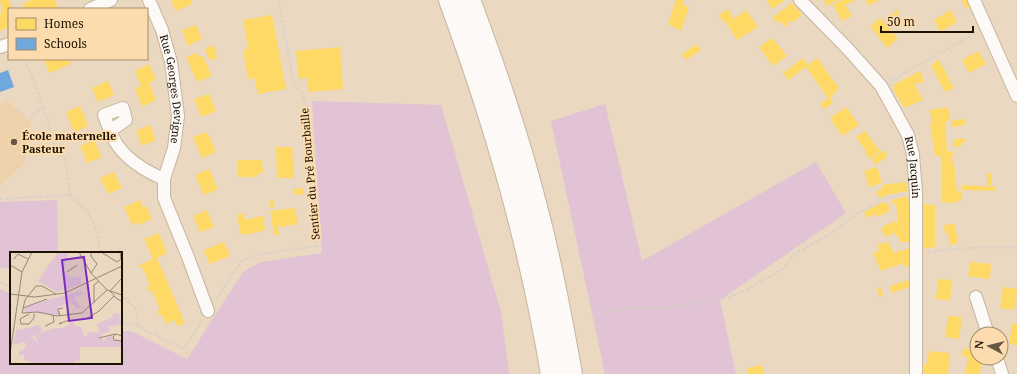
<svg xmlns="http://www.w3.org/2000/svg" width="1017" height="374" viewBox="0 0 1017 374" font-family="'Noto Serif',serif">
	<style>
		.built { fill: #eed2ab }
		.green { fill: #e1c3d5 }
		.homes { fill: #ffd966 }
		.schools { fill: #6fa8dc }
		.lines { fill: none; stroke-linecap: round; stroke-linejoin: round }
		.street-casing { stroke: #c4b6a2; stroke-width: 14 }
		.highway-casing { stroke: #c4b6a2; stroke-width: 24 }
		.path { stroke: #d7d1c9; stroke-width: 2; stroke-dasharray: 3 2; stroke-linecap: butt }
		.street { stroke: #fcf9f6; stroke-width: 12 }
		.highway { stroke: #fcf9f6; stroke-width: 22 }
		.poi-dot { fill: #655744; stroke: #fcdcae; stroke-width: 1.5 }
		.labels { text-anchor: middle; stroke-width: 4; stroke-linejoin: round; paint-order: stroke }
		.street-label { font-size: 11px; fill: #1d1202; stroke: #fcdcae }
		.poi-label { font-size: 11px; font-weight: bold; fill: #1d1202; stroke: #fcdcae; text-anchor: start }
		.inset-road { fill: none; stroke: #988974; stroke-width: 1 }
		.view { fill: #7b2cbf; fill-opacity: 0.15; stroke: #7b2cbf; stroke-width: 2 }
		.inset-edge { fill: none; stroke: #1d1202; stroke-width: 2 }
	</style>
	<rect width="100%" height="100%" fill="#ead8c0"/>
	<polygon class="built" points="6,100 31,121 25,163 0,186 0,104"/>
	<g class="green">
		<polygon points="312,101 441,105 501,312 509,374 0,374 0,289 11,294 11,363 121,363 121,331 133,332 187,359 243,272 261,262 322,253"/>
		<polygon points="605,104 642,261 816,162 846,213 720,300 736,374 605,374 551,121"/>
		<polygon points="57,200 58,253 11,253 11,268 0,268 0,202"/>
	</g>
	<g class="homes">
		<polygon points="0,0 9,0 13,9 9,9 9,27 0,31 0,14 2,13"/>
		<polygon points="31,0 55,0 58,7 54,9 25,9 22,4"/>
		<polygon points="171,0 191,0 192,4 176,11"/>
		<polygon points="676,0 684,0 683,5 689,7 681,31 668,24"/>
		<polygon points="766,0 785,0 772,9"/>
		<polygon points="824,0 838,0 827,6"/>
		<polygon points="841,0 855,0 845,5 852,16 842,21 833,5"/>
		<polygon points="868,0 879,0 868,6 866,1"/>
		<polygon points="962,0 968,0 971,6 966,9"/>
		<polygon points="792,3 802,15 793,22 791,20 785,27 780,21 777,23 773,17"/>
		<polygon points="728,9 734,19 746,10 758,27 737,40 727,24 732,20 725,24 719,15"/>
		<polygon points="897,10 900,13 888,23 885,20"/>
		<polygon points="951,10 957,22 940,32 934,20"/>
		<polygon points="272,15 286,89 258,94 254,78 248,79 243,50 248,49 243,20"/>
		<polygon points="880,18 898,39 887,48 870,26"/>
		<polygon points="196,25 202,39 188,46 182,30"/>
		<polygon points="772,38 787,56 773,66 759,47"/>
		<polygon points="697,44 701,50 686,60 682,54"/>
		<polygon points="214,45 217,59 213,60 212,58 209,59 205,49"/>
		<polygon points="340,47 343,89 309,92 307,78 299,79 296,51"/>
		<polygon points="978,51 986,64 969,73 962,60"/>
		<polygon points="197,53 199,57 203,56 212,76 197,82 186,57"/>
		<polygon points="803,58 808,65 817,58 839,88 830,98 833,103 824,109 820,104 828,98 806,67 788,80 783,73"/>
		<polygon points="44,59 69,59 71,64 49,73"/>
		<polygon points="939,60 954,88 945,92 931,65"/>
		<polygon points="149,64 156,80 149,83 156,100 142,107 135,88 141,86 135,71"/>
		<polygon points="920,71 924,82 914,84 923,100 904,108 893,89 895,88 893,85"/>
		<polygon points="108,81 114,95 98,102 92,88"/>
		<polygon points="209,94 216,111 201,117 194,99"/>
		<polygon points="80,106 88,126 74,132 66,112"/>
		<polygon points="846,107 859,125 842,136 830,118"/>
		<polygon points="948,107 950,121 945,121 947,152 953,151 952,162 954,162 956,185 957,192 961,191 962,200 952,203 942,202 941,156 935,156 930,124 932,124 930,110"/>
		<polygon points="965,119 966,125 952,127 951,121"/>
		<polygon points="150,125 156,140 142,146 136,131"/>
		<polygon points="865,131 880,151 869,159 865,153 866,151 856,137"/>
		<polygon points="207,132 216,152 202,158 193,137"/>
		<polygon points="965,138 966,142 961,143 962,146 954,147 953,140"/>
		<polygon points="94,140 102,157 87,163 80,146"/>
		<polygon points="276,147 292,147 294,178 277,178"/>
		<polygon points="884,150 888,156 875,165 872,158"/>
		<polygon points="238,160 262,160 263,173 257,173 257,177 238,177"/>
		<polygon points="877,167 882,183 869,187 864,171"/>
		<polygon points="209,169 218,189 204,195 195,175"/>
		<polygon points="114,172 122,188 108,194 100,178"/>
		<polygon points="987,173 992,173 991,186 987,185"/>
		<polygon points="908,182 908,191 886,195 880,198 876,192 883,188 882,185"/>
		<polygon points="962,185 996,187 996,191 962,190"/>
		<polygon points="303,188 303,194 293,195 293,189"/>
		<polygon points="908,196 910,210 910,242 900,242 899,237 897,237 895,233 885,237 881,228 890,223 898,222 896,204 893,205 892,200"/>
		<polygon points="140,200 143,207 146,206 152,219 139,225 138,222 132,225 124,207"/>
		<polygon points="273,200 274,208 270,208 269,201"/>
		<polygon points="883,202 889,205 890,211 877,217 875,214 867,218 864,212"/>
		<polygon points="921,204 935,205 935,247 922,249"/>
		<polygon points="295,208 298,224 278,227 279,234 274,235 270,211"/>
		<polygon points="207,210 214,227 200,232 193,216"/>
		<polygon points="244,213 245,220 263,216 265,230 245,235 245,233 240,234 237,214"/>
		<polygon points="955,224 958,243 950,245 948,233 945,234 944,225"/>
		<polygon points="159,233 167,253 157,258 185,323 177,326 175,320 166,324 162,314 159,316 157,311 160,309 152,290 149,292 147,287 150,285 142,267 139,268 138,266 153,259 144,239"/>
		<polygon points="224,242 230,256 209,264 204,250"/>
		<polygon points="888,242 894,253 910,248 910,266 905,267 904,263 881,271 873,253 879,251 877,245"/>
		<polygon points="970,262 991,264 990,279 968,276"/>
		<polygon points="938,279 952,280 950,301 936,299"/>
		<polygon points="910,280 910,287 892,293 890,287 892,285"/>
		<polygon points="880,287 883,296 879,297 877,288"/>
		<polygon points="1003,287 1017,289 1014,310 1000,308"/>
		<polygon points="948,316 962,317 959,339 945,337"/>
		<polygon points="1012,324 1017,324 1017,345 1009,344"/>
		<polygon points="963,348 977,350 977,358 982,358 980,374 965,374 968,357 962,356"/>
		<polygon points="929,351 950,353 948,374 924,374 924,363 927,364"/>
		<polygon points="762,365 764,374 748,374 747,368"/>
	</g>
	<polygon class="schools" points="8,70 14,87 0,92 0,73"/>
	<g class="lines">
		<g class="street-casing">
			<g id="street">
				<path id="s1" d="M149,0L162,30L171,62L178,116L174,148L164,179"/>
				<path id="s2" d="M800,0L847,48L881,86L908,135L913,155L916,192V374"/>
				<polyline points="974,0 1017,96"/>
				<polyline points="90,9 111,0"/>
				<polyline points="0,47 9,44"/>
				<path d="M111,130L126,120L123,108L104,115C108,125 112,138 118,146C130,162 147,172 164,179V198L188,257L208,311"/>
				<polyline points="976,297 988,334"/>
				<polyline points="997,358 1002,374"/>
			</g>
		</g>
		<g class="highway-casing">
			<g id="highway">
				<path d="M450,0C496,125 530,243 552,374"/>
				<path d="M469,0C495,69 519,139 537,211C551,264 561,319 571,374"/>
			</g>
		</g>
		<g class="path">
			<polyline points="25,59 43,106 29,119"/>
			<polyline points="890,81 976,33"/>
			<polyline points="70,195 89,214 97,232 101,253"/>
			<polyline points="0,199 70,195 66,161 55,147 43,106"/>
			<polyline points="928,252 964,248 1017,247"/>
			<polyline points="0,282 11,287"/>
			<polyline points="121,293 137,311 139,327"/>
			<polyline points="216,299 242,261 260,254 316,246 307,112 302,93 294,83 278,0"/>
			<polyline points="599,312 635,308 661,309 720,300 745,291 784,268 793,255 833,232 855,215 887,198 905,194"/>
			<polyline points="121,323 135,325 184,349 202,321"/>
		</g>
		<use href="#street" class="street"/>
		<use href="#highway" class="highway"/>
	</g>
	<circle class="poi-dot" cx="14" cy="142" r="4"/>
	<g class="labels">
		<g class="street-label">
			<text dy="4" stroke="none"><textPath href="#s1" startOffset="93">Rue Georges Devigne</textPath></text>
			<text dy="4" stroke="none"><textPath href="#s2" startOffset="207">Rue Jacquin</textPath></text>
			<text transform="translate(310 174) rotate(-95)" y="4">Sentier du Pré Bourbaille</text>
		</g>
		<g class="poi-label">
			<text x="22" y="140">École maternelle<tspan x="22" dy="13">Pasteur</tspan></text>
		</g>
	</g>
	<g transform="translate(10 252)">
		<rect width="112" height="112" fill="#ead8c0"/>
		<path d="M48,0H58L54,19L62,26L71,24V32L47,40L28,29ZM71,39L73,42L64,46L71,55L68,57L61,51L48,55L50,64L13,59L18,53ZM109,61L112,72L98,75L100,79L91,82L93,89L100,83L105,89H112V95H70V111L68,108L62,112H19L20,109L14,108V103H9V100L16,96L14,90L3,93L7,75L9,78L29,73L33,79L18,87L22,86L28,91L25,84L38,78L42,85L39,77L53,76L63,70L65,74L71,75L74,84L79,83L78,80L90,81L87,72L103,65L102,62Z" fill="#e1c3d5"/>
		<path class="inset-road" d="M69,0L81,21L97,38L112,43M91,0L107,10L111,7L110,0M4,7L8,2L18,7M0,13L12,20M57,20L67,13M81,21L87,12L81,4V0M100,39L112,26M100,39L107,47L112,49M0,42L25,45L55,41L112,14M84,51V33L89,29M13,56L37,47M12,61L28,60L47,64L72,61L97,38M12,61L15,48L26,34H32L46,42M19,62L10,67L11,72H19L24,66V62M50,64L48,57L53,56M76,67L89,59L104,44M51,70L49,72L59,68M35,74L44,70L43,63M112,84L106,82L103,85L104,88L112,89M89,86L105,82M0,102L12,20L22,0"/>
		<path class="view" d="M74,5L82,66L59,69L52,8Z"/>
		<rect width="112" height="112" class="inset-edge"/>
	</g>
	<rect x="8" y="8" width="140" height="52" fill="#fcdcae" stroke="#a38b69"/>
	<rect x="16" y="18" width="20" height="12" fill="#ffd966" stroke="#a38b69"/>
	<text x="44" y="28" font-size="12" fill="#1d1202">Homes</text>
	<rect x="16" y="38" width="20" height="12" fill="#6fa8dc" stroke="#a38b69"/>
	<text x="44" y="48" font-size="12" fill="#1d1202">Schools</text>
	<g transform="translate(989 346) rotate(277)"><circle r="19" fill="#fcdcae" stroke="#a38b69"/>
	<path d="M0-3L7 15L0 10L-7 15Z" fill="#655744"/>
	<text y="-6" font-size="11" font-weight="bold" text-anchor="middle" fill="#1d1202">N</text>
	</g>
	<path d="M881 26v6h92v-6" fill="none" stroke="#1d1202" stroke-width="2"/>
	<text x="887" y="26" font-size="12" fill="#1d1202" stroke="#fcdcae" stroke-width="3" paint-order="stroke">50 m</text>
</svg>
